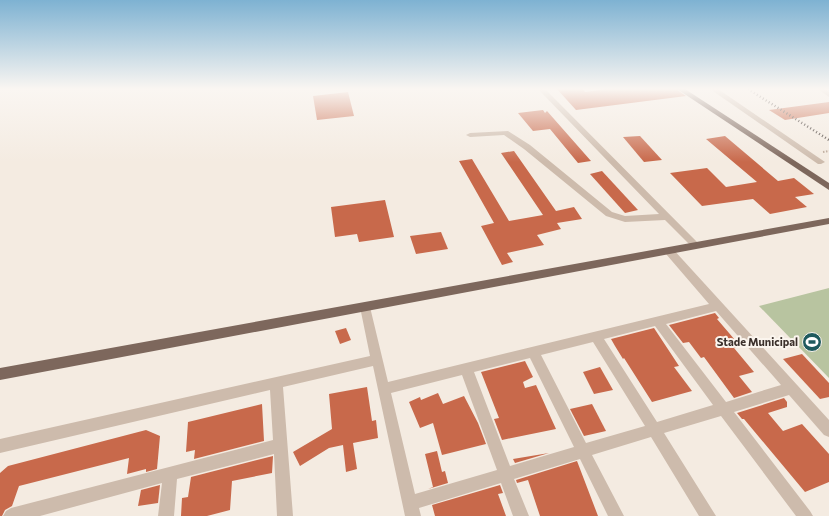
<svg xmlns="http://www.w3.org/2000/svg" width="829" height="516" viewBox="0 0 829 516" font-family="Commissioner,sans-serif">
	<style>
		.green { fill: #b8c4a0 }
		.building { fill: #c8694b }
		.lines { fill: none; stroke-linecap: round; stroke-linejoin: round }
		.path { stroke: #b9a596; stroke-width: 2; stroke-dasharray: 1.5 1.5; stroke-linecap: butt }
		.minor { fill: #cdbbac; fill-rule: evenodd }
		.major { fill: #7d675c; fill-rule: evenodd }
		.rail { stroke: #3b302b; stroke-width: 2.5; stroke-dasharray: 1 2.5; stroke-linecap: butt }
		.labels { text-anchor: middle; stroke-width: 4; stroke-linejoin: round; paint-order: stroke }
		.poi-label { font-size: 11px; font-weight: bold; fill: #3b302b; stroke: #fbf5ee; text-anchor: end }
	</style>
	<rect width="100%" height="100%" fill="#f4ebe1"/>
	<polygon class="green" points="829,288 829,378 759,306"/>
	<g class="building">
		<polygon points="557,89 583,89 585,92 606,89 676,89 686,96 576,110"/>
		<polygon points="348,92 354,116 317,120 313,96"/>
		<polygon points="829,102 829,113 785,120 769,110"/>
		<polygon points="543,110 545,113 547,111 591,161 578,163 550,129 533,131 518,113"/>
		<polygon points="640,136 662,160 644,162 623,137"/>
		<polygon points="725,136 778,181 794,178 814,194 795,197 807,207 770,214 753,199 702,206 670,173 707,168 726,187 757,182 706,139"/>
		<polygon points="514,151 556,211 574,207 582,219 557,223 561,229 537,235 544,245 507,253 513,262 502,265 481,226 494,223 459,161 472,159 509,221 543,215 501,153"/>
		<polygon points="602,171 638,210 625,213 590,174"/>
		<polygon points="385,200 394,237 359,242 357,234 335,237 331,207"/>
		<polygon points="441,232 448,249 416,254 410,236"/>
		<polygon points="715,313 719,318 717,319 741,347 734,348 754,372 739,376 752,392 734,398 704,357 701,358 689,342 683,343 669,325"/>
		<polygon points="346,328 351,340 340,344 335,331"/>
		<polygon points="654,328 679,366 674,367 692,391 652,402 624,358 623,359 615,346 611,339"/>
		<polygon points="802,354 829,383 829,397 820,399 783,359"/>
		<polygon points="525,361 533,377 523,382 525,388 536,385 556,429 502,440 494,419 499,418 481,372"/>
		<polygon points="600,367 613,390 594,394 583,372"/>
		<polygon points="367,387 372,421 376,420 378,438 353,443 357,469 346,472 343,445 329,448 300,466 293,452 332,429 329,394"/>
		<polygon points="438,393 443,404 464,396 478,423 486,444 442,455 433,423 420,428 409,402 420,397 421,400"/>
		<polygon points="784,398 787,402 787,407 768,413 783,431 802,424 829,454 829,482 805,492 744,419 742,419 737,413"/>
		<polygon points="262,404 264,441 194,459 195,450 186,452 188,422"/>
		<polygon points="592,404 606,431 584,436 570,409"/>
		<polygon points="146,430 160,436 157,469 146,472 146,469 127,474 129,458 19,486 12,506 5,510 2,516 0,516 0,473 8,466"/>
		<polygon points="437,451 442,472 445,471 448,483 428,489 433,487 425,454"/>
		<polygon points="549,453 515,463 513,459"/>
		<polygon points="273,456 272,473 232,481 230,510 207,516 181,516 182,498 188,497 191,477"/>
		<polygon points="577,461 598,516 540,516 528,480 517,483 516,480"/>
		<polygon points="160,485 158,503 138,506 141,490"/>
		<polygon points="500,485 503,493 498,494 506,516 435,516 432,505"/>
	</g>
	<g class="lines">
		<polyline class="path" points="823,152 829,151"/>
		<g class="minor">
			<polygon points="538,89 545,89 699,244 701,246 699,248 693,248 665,220 625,222 606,216 524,149 504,135 470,137 466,135 470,133 508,131 530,145 612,212 625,216 659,214"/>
			<polygon points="710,89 718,89 825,162 821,164 818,164"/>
			<polygon points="818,89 826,89 829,92 829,97"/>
			<path d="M669,247L672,248L829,420V437L824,435L789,395L734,412L810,511L813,516H796L721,416L664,433L716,516H699L651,437L592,455L624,516H608L580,459L514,479L529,516H513L501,483L419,508L421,516H405L373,366L283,387L293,516H277L274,454L177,479L174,516H158L162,483L40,516H3L6,511L11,508L273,440L270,390L0,453V439L370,356L360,307L361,304L365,303L369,304L370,307L388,382L709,304L666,254L664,251ZM716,311L781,385L726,402L666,324ZM655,326L713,405L657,422L604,339ZM593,342L645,426L586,443L541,355ZM530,358L574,447L510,466L474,372ZM462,375L497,470L415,494L391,393Z"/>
		</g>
		<g class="major">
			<polygon points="677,89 685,89 829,183 829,190"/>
			<polygon points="829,218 829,224 0,380 0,368"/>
		</g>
		<polyline class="rail" points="748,89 829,140"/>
	</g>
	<linearGradient id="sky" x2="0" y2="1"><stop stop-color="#7eb2d2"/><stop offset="0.55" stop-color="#faf6f2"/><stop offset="1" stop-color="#faf6f2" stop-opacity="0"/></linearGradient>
	<rect width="829" height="162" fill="url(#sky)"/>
	<defs>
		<g id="stadium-disc" transform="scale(1)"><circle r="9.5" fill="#1f5a5e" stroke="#fbf5ee"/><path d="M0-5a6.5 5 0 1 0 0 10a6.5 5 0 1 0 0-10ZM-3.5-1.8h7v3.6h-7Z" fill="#fff"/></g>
	</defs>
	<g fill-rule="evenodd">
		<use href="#stadium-disc" x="812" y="342"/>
	</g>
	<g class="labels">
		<g class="poi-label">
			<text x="798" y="346">Stade Municipal</text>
		</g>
	</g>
</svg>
